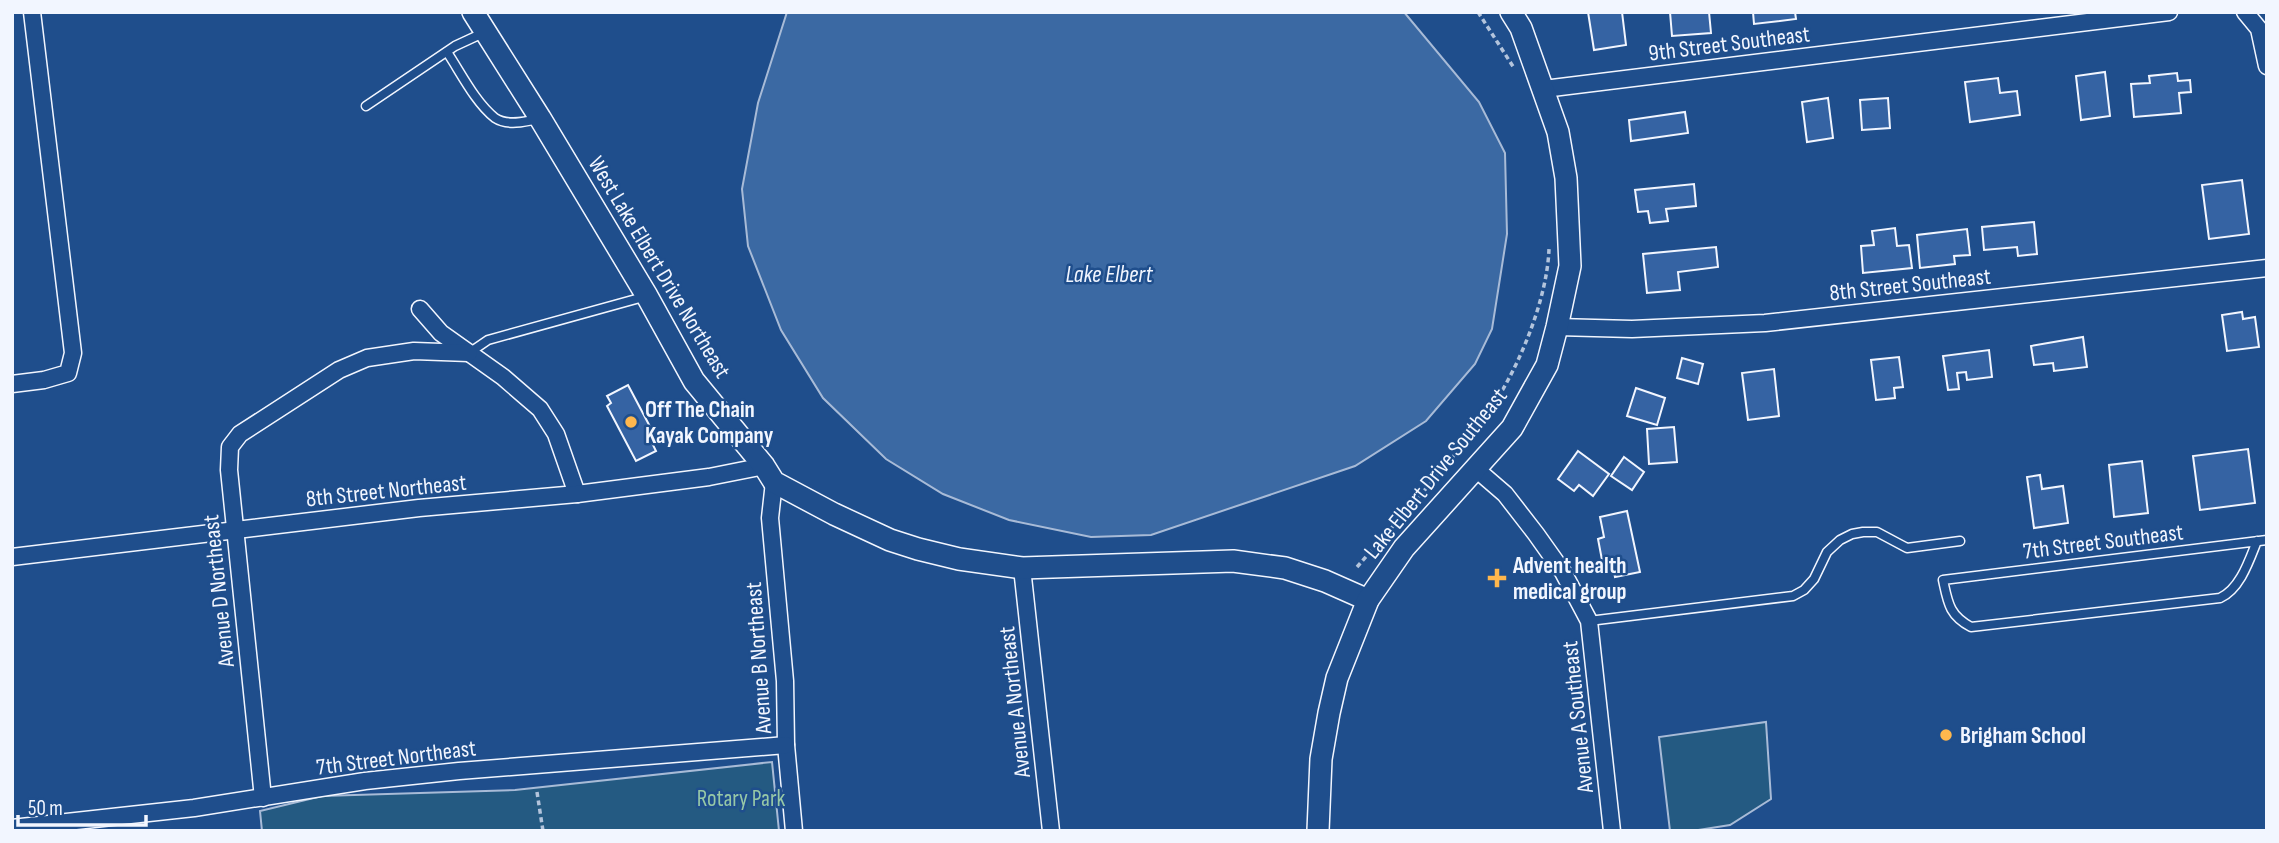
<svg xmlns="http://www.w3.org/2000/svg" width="2279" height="843" viewBox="0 0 2279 843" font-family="'Sofia Sans Condensed',sans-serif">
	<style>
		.green { fill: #245a82; stroke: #a8bbd7; stroke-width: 2 }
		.water { fill: #3b69a3; stroke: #a8bbd7; stroke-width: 2 }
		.building { fill: #3563a3; stroke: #f2f6ff; stroke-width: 2 }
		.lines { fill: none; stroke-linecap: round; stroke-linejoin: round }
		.lane-casing { stroke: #f2f6ff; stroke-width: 11 }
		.street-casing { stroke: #f2f6ff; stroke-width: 19 }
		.secondary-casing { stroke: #f2f6ff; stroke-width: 24 }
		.path { stroke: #b3c4dc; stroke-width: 3.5; stroke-dasharray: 5 3.5; stroke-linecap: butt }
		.lane { stroke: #1f4e8c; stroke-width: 8 }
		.street { stroke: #1f4e8c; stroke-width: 16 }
		.secondary { stroke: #1f4e8c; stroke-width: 21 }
		.poi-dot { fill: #ffb74d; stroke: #1f4e8c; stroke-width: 2.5 }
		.labels { text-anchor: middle; stroke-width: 5; stroke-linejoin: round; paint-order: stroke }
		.street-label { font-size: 23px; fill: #f2f6ff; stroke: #1f4e8c }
		.poi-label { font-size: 23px; font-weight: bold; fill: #f2f6ff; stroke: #1f4e8c; text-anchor: start }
		.park-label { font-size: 23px; fill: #97c8a6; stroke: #1f4e8c }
		.water-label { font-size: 24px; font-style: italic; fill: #f2f6ff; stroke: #1f4e8c }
	</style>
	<rect width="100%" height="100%" fill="#1f4e8c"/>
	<g class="green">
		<polygon points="1766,722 1771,799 1730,825 1692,831 1670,831 1659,737"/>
		<polygon points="772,762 779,831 262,831 260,811 322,796 515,790"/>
	</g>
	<polygon class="water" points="787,12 1404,12 1479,102 1505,153 1507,234 1492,329 1475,364 1426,421 1355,466 1151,535 1091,537 1009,520 943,494 886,459 823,398 781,330 748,246 742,189 758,103"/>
	<g class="building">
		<polygon points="1588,12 1622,12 1626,45 1594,50"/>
		<polygon points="1670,12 1709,12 1711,33 1672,36"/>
		<polygon points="1753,12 1795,12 1796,19 1754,24"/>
		<polygon points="2105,72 2110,116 2081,120 2076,76"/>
		<polygon points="2177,73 2178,81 2190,80 2191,92 2179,93 2181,113 2134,117 2131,84 2150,83 2149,76"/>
		<polygon points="1998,78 2000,93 2017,91 2020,115 1970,122 1965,82"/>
		<polygon points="1828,98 1833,138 1807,142 1802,102"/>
		<polygon points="1888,98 1890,128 1862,130 1860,100"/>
		<polygon points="1685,112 1688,133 1631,141 1629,120"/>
		<polygon points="2242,180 2249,234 2209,239 2202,185"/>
		<polygon points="1694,184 1696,206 1666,209 1668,221 1650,223 1648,211 1638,212 1635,190"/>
		<polygon points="2034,222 2037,254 2018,256 2017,247 1984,250 1982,227"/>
		<polygon points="1895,228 1897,246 1909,245 1912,268 1863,273 1861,246 1874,245 1872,231"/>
		<polygon points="1967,229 1970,255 1954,256 1955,264 1920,268 1917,235"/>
		<polygon points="1716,247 1718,267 1678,272 1680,290 1647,293 1643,254"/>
		<polygon points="2242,312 2243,319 2255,317 2259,347 2227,351 2222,315"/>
		<polygon points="2083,337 2087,367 2054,371 2053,363 2034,365 2031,346"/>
		<polygon points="1989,350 1992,377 1967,380 1966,372 1957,373 1959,389 1948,390 1943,356"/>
		<polygon points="1899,357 1903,387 1894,388 1895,398 1876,400 1871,360"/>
		<polygon points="1682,358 1703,364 1698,384 1677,378"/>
		<polygon points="1774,369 1779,416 1748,420 1742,373"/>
		<polygon points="628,385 656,438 651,441 656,451 636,461 607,406 611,403 607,396"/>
		<polygon points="1636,388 1665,398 1657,425 1627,416"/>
		<polygon points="1674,427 1677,462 1649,464 1647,429"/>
		<polygon points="2248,449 2255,503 2200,510 2193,456"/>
		<polygon points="1578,451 1609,474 1593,496 1579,485 1574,491 1558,479"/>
		<polygon points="1624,457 1644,472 1632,490 1611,476"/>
		<polygon points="2142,461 2148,513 2114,517 2109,465"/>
		<polygon points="2040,475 2042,489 2063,486 2068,523 2034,528 2027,477"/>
		<polygon points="1627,511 1640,572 1615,577 1611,558 1602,560 1598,539 1604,537 1600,517"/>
	</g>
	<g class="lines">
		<g class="lane-casing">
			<g id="lane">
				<path d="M447,52C461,73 475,102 495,118C507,126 525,122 537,119"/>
				<polyline points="366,106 455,46 483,33"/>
				<polyline points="469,353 488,340 647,296"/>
				<path d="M2257,541C2249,561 2240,589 2220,598L1971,627C1949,615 1948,603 1943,580L2267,540"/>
				<polyline points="1589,621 1793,596 1804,590 1814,579 1827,552 1840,540 1852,534 1863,532 1877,532 1907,548 1960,541"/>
			</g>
		</g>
		<g class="street-casing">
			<g id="street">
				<polyline points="2245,12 2259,29 2267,66"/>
				<polyline points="1544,89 2169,12"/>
				<polyline points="420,309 441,333 503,377 540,409 556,434 577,494"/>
				<polyline points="1557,327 1632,329 1765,323 2267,268"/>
				<polyline points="12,384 44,380 68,373 73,353 32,12"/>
				<polyline points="1476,469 1505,494 1536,534 1563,572 1589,621 1612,831"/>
				<polyline points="774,482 770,518 785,681 786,745 794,831"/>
				<polyline points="12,557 419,508 577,494 709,477 764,466"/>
				<polyline points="1022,568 1051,831"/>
				<polyline points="263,798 229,470 230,447 240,434 339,370 367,358 414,351 469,353"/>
				<polyline points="12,828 194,808 365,781 459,771 786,745"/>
			</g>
		</g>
		<g class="secondary-casing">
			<g id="secondary">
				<polyline points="473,12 540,118 647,296 694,381 764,466 774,482 834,514 890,540 918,549 959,559 1022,568 1233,561 1285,568 1325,581 1368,600"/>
				<polyline points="1318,831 1321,759 1329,713 1337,678 1368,600 1404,548 1512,428 1547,365 1557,327 1570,266 1566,178 1558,132 1521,28 1511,12"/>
			</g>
		</g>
		<g class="path">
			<polyline points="1478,12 1514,68"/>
			<path d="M1357,567C1399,519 1443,471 1482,421C1515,378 1547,303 1549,249"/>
			<polyline points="537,792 543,831"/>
		</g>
		<use href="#lane" class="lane"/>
		<use href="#street" class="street"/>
		<use href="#secondary" class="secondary"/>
	</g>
	<g class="poi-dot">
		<circle cx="631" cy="422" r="7"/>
		<path d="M1493.5 567.5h7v7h7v7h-7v7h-7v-7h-7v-7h7z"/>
		<circle cx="1946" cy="735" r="7"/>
	</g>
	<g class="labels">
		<g class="street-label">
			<text transform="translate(1729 43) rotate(-7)" y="8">9th Street Southeast</text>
			<text transform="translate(660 267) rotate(59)" y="8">West Lake Elbert Drive Northeast</text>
			<text transform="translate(1910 284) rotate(-6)" y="8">8th Street Southeast</text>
			<text transform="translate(1435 473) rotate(-51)" y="8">Lake Elbert Drive Southeast</text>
			<text transform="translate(386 490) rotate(-6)" y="8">8th Street Northeast</text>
			<text transform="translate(2103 541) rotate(-7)" y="8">7th Street Southeast</text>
			<text transform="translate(218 591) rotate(-96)" y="8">Avenue D Northeast</text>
			<text transform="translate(758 658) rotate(-94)" y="8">Avenue B Northeast</text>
			<text transform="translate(1014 702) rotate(-96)" y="8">Avenue A Northeast</text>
			<text transform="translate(1577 717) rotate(-96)" y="8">Avenue A Southeast</text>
			<text transform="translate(396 757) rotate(-7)" y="8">7th Street Northeast</text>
		</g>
		<g class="poi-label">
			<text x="645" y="417">Off The Chain<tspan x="645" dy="26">Kayak Company</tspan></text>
			<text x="1513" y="573">Advent health<tspan x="1513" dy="26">medical group</tspan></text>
			<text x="1960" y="743">Brigham School</text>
		</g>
		<g class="park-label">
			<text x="741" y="806">Rotary Park</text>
		</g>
		<g class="water-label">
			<text x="1109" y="282">Lake Elbert</text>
		</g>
	</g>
	<rect width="2279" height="843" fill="none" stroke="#f2f6ff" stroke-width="28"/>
	<path d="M18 815v10h128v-10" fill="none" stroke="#f2f6ff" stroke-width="3.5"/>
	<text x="28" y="815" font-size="21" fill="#f2f6ff" stroke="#1f4e8c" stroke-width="5" paint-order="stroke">50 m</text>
</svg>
